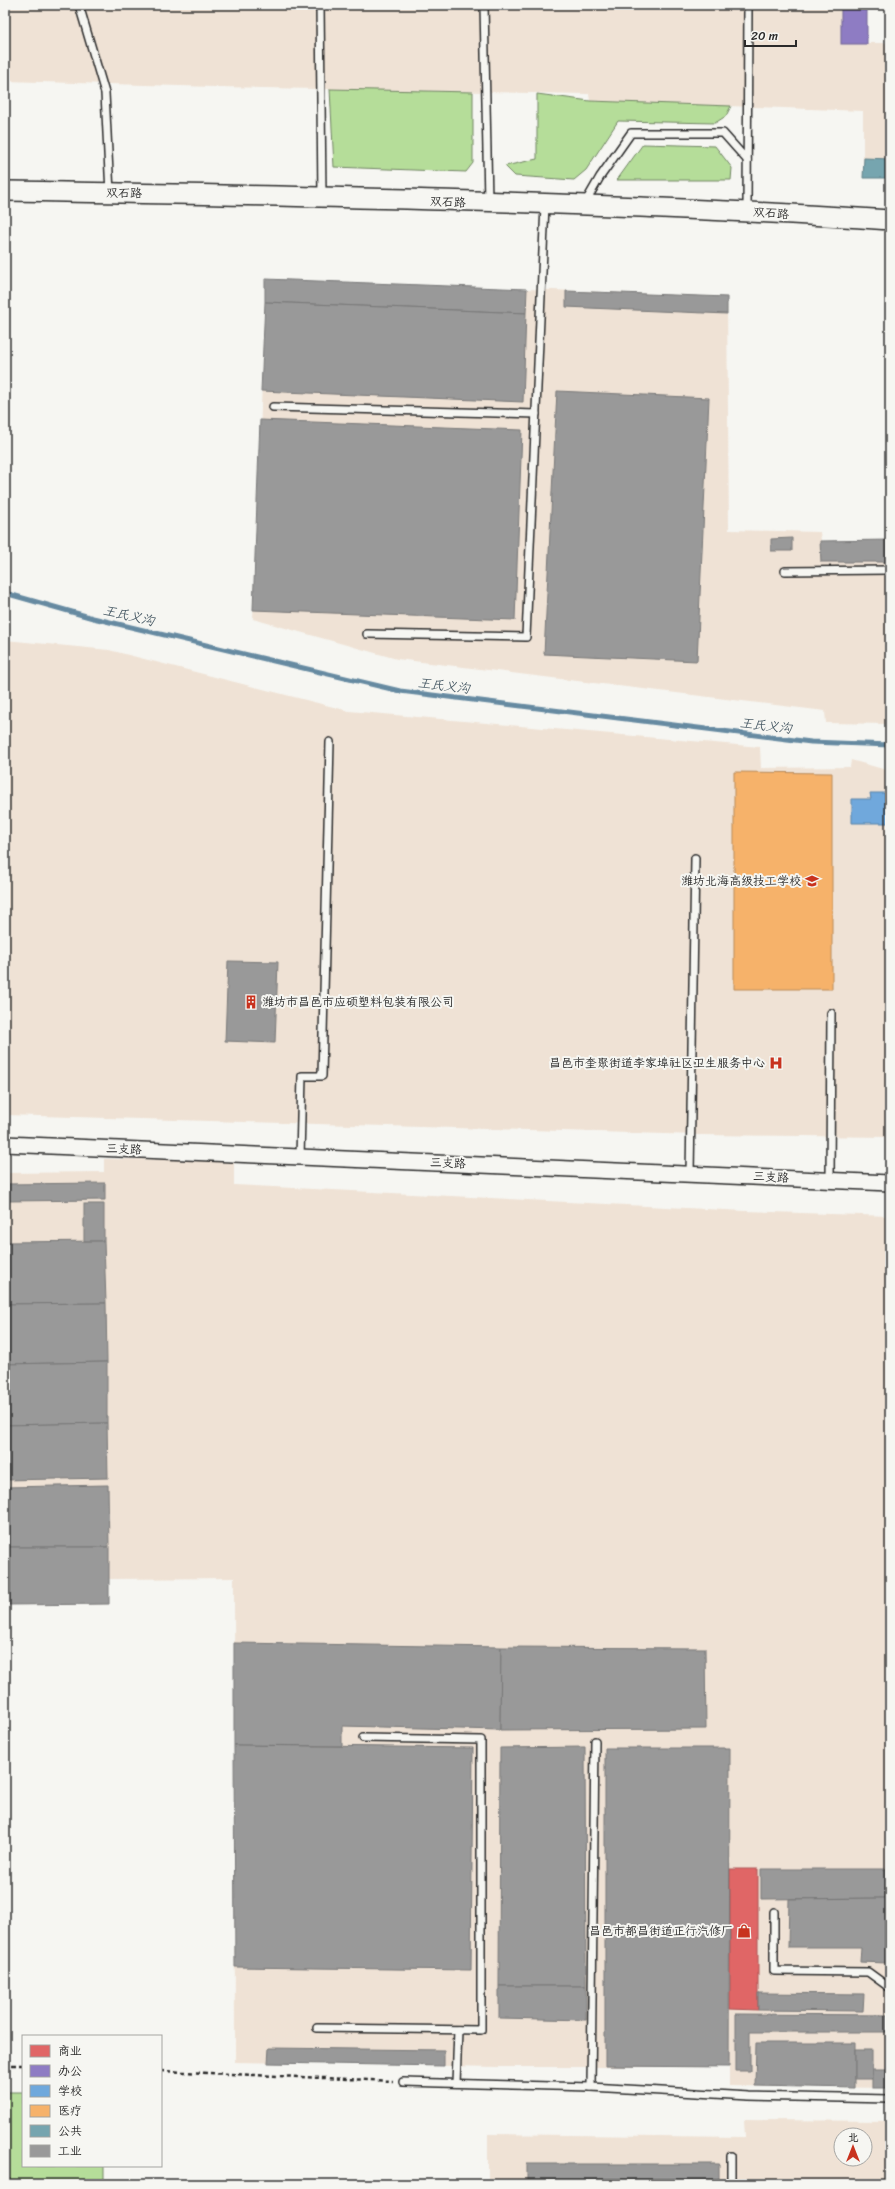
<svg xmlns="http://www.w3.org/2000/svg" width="895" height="2189" viewBox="0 0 895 2189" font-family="Sriracha,'LXGW WenKai TC',sans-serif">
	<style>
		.built { fill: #efe2d5; fill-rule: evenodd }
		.green { fill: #b5dd99; stroke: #708462 }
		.shops { fill: #e06666; stroke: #aa5454 }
		.offices { fill: #8e7cc3; stroke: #706495 }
		.schools { fill: #6fa8dc; stroke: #5b82a7 }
		.health { fill: #f6b26b; stroke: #b98a58 }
		.public { fill: #76a5af; stroke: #608087 }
		.industry { fill: #999; stroke: #787878 }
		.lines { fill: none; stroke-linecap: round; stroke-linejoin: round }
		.stream { stroke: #668aa1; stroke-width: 5 }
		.service-casing { stroke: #2b2b2b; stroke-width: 10 }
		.minor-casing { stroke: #2b2b2b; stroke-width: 18 }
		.tertiary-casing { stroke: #2b2b2b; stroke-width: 22 }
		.path { stroke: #2b2b2b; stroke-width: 2.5; stroke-dasharray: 4 3; stroke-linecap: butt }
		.service { stroke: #f6f6f2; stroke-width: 7 }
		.minor { stroke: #f6f6f2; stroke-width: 15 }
		.tertiary { stroke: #f6f6f2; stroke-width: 19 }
		.labels { text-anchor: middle; stroke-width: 4; stroke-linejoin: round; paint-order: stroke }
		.street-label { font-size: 12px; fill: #2b2b2b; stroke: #f6f6f2 }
		.poi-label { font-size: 12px; fill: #2b2b2b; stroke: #f6f6f2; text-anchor: end }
		.water-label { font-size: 13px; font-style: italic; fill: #495b66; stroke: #f6f6f2 }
	</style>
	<rect width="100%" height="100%" fill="#f6f6f2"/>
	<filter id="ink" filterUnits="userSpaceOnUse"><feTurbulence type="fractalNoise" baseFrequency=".025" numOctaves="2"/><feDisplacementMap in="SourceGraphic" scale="8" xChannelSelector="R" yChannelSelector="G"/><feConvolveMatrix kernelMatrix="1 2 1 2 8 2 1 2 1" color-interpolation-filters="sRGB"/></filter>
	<g filter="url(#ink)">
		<g class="built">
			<polygon points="5,5 867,5 867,43 890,43 890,178 863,178 863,111 590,101 589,94 215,87 5,81"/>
			<polygon points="527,289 727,297 729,530 820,532 821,541 890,540 890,724 826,723 825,711 397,659 253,619 265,302"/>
			<polygon points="5,640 109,650 349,711 760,747 761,768 850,767 851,760 890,771 890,1137 699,1135 5,1115"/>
			<polygon points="104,1159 234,1160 234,1185 745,1211 890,1216 890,2088 729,2086 729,2067 499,2067 235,2062 234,1578 109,1579 109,1604 5,1605 5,1173 104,1172"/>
			<path d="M744,2120L890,2121V2184H488V2134L745,2137ZM841,2135H865V2159H841Z"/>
		</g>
		<g class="green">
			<polygon points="330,89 473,92 473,163 466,172 334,167"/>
			<polygon points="537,94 590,101 731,106 726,116 715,123 618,121 586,170 574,180 515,176 505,166 537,159"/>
			<polygon points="643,144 715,146 732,168 731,180 617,180"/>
			<polygon points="5,2092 23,2092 23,2166 104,2166 104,2184 5,2184"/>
		</g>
		<polygon class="shops" points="730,1869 758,1869 758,2010 730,2009"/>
		<rect class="offices" x="841" y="5" width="26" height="39"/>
		<polygon class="schools" points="870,793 890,793 890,823 852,823 852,799 871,799"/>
		<polygon class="health" points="734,772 832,773 832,989 734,989"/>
		<polygon class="public" points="864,158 890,159 890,178 863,178"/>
		<g class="industry">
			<polygon points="265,279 527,289 526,313 265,302"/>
			<polygon points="566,291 727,297 727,314 566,307"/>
			<polygon points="265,302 526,313 523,402 261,391"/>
			<polygon points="557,391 709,398 697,661 544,654"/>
			<polygon points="260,420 522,430 515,620 253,610"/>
			<polygon points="792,538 792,551 771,551 771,539"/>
			<polygon points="890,540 890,562 821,562 820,541"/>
			<polygon points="228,961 278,962 275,1043 225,1041"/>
			<polygon points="105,1183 105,1200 5,1201 5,1184"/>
			<rect x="84" y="1204" width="20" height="37"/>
			<polygon points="104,1241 106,1303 5,1304 5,1242"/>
			<polygon points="106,1303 107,1362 5,1364 5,1304"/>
			<polygon points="107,1362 107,1423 5,1425 5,1364"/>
			<polygon points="107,1423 108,1478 5,1480 5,1425"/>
			<polygon points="108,1485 109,1547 5,1547 5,1487"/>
			<polygon points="5,1547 109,1547 109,1604 5,1605"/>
			<polygon points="234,1643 501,1647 500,1730 342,1726 342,1746 234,1745"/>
			<polygon points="501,1647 705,1648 706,1729 500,1730"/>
			<polygon points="234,1745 473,1748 471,1970 235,1967"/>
			<polygon points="585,1747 586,1986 499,1986 500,1748"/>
			<polygon points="605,1748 730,1748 729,2067 605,2066"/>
			<polygon points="761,1869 890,1869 890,1898 761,1899"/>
			<polygon points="887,1898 887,1963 860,1962 861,1947 788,1947 789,1899"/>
			<polygon points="499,1986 586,1986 586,2020 499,2018"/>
			<polygon points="758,1993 864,1994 863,2011 758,2010"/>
			<polygon points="736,2014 890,2015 890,2032 750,2032 750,2071 736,2071"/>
			<polygon points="756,2043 855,2043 855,2088 755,2086"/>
			<polygon points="269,2048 444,2050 444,2066 268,2063"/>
			<rect x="855" y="2050" width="17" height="29"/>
			<rect x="872" y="2070" width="18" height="18"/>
			<rect x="527" y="2164" width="192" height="20"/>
		</g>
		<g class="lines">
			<polyline class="stream" points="5,593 93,618 400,691 811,742 890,745"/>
			<g class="service-casing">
				<g id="service">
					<polyline points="79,5 105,93 110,193"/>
					<polyline points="320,5 322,197"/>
					<polyline points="484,5 488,201"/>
					<polyline points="585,203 600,177 631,133 723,133 747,160"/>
					<polyline points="747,211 748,5"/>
					<polyline points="273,407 536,414"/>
					<polyline points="785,571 890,570"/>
					<polyline points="367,634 526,637 545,205"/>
					<polyline points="300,1157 302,1076 322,1076 330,742"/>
					<polyline points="690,1174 695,858"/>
					<polyline points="830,1180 831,1013"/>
					<polyline points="774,1912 774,1971 868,1972 890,1988"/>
					<polyline points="317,2028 481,2030 481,1740 363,1738"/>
					<polyline points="403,2082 591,2087 749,2096 890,2099"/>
					<polyline points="456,2083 458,2030"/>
					<polyline points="591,2087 595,1741"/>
					<polyline points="731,2184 731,2156"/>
				</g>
			</g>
			<g class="minor-casing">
				<polyline id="minor" points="5,1144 890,1183"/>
			</g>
			<g class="tertiary-casing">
				<path id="tertiary" d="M5,191C300,196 596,201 890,220"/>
			</g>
			<g class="path">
				<polyline points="5,2065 23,2065"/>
				<polyline points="161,2071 393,2081"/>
			</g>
			<use href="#service" class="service"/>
			<use href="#minor" class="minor"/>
			<use href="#tertiary" class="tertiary"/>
		</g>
	</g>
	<defs>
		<g id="school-bare" transform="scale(1.08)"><path d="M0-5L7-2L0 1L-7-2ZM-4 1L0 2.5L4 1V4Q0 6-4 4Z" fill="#c8321e" stroke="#f6f6f2" stroke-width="2.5" paint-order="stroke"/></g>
		<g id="building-bare" transform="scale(1.08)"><path d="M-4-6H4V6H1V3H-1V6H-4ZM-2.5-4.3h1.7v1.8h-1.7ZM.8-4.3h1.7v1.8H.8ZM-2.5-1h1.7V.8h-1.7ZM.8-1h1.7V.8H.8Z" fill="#c8321e" stroke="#f6f6f2" stroke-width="2.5" paint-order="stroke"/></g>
		<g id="hospital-bare" transform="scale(1.08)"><path d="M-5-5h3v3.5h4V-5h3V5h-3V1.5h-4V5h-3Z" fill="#c8321e" stroke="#f6f6f2" stroke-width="2.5" paint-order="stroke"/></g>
		<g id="shop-bare" transform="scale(1.08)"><path d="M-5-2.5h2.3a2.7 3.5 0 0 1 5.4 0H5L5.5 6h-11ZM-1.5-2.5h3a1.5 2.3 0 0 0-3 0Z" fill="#c8321e" stroke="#f6f6f2" stroke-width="2.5" paint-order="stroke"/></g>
	</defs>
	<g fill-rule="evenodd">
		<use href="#school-bare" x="812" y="881"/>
		<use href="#building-bare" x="251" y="1002"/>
		<use href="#hospital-bare" x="776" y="1063"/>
		<use href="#shop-bare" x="744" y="1931"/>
	</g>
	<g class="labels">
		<g class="street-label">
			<text transform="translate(124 193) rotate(1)" y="4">双石路</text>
			<text transform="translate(448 202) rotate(2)" y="4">双石路</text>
			<text transform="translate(771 213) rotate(4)" y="4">双石路</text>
			<text transform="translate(124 1149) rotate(2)" y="4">三支路</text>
			<text transform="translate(448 1163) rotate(2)" y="4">三支路</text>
			<text transform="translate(771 1177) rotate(3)" y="4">三支路</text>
		</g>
		<g class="poi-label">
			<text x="801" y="885">潍坊北海高级技工学校</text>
			<text x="262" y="1006" text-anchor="start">潍坊市昌邑市应硕塑料包装有限公司</text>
			<text x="765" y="1067">昌邑市奎聚街道李家埠社区卫生服务中心</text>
			<text x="733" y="1935">昌邑市都昌街道正行汽修厂</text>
		</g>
		<g class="water-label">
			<text transform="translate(129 615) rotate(13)" y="5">王氏义沟</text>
			<text transform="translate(444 685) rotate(7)" y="5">王氏义沟</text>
			<text transform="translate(766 725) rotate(7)" y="5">王氏义沟</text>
		</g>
	</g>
	<rect width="895" height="2189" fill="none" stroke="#f6f6f2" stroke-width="20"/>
	<rect x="10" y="10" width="875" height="2169" fill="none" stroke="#2b2b2b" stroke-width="1.5" filter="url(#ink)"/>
	<rect x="22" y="2035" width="140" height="132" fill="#f6f6f2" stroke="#a5a5a2"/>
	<rect x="30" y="2045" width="20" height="12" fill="#e06666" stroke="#a5a5a2"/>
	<text x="58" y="2055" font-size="12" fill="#2b2b2b">商业</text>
	<rect x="30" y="2065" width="20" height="12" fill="#8e7cc3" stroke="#a5a5a2"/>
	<text x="58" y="2075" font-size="12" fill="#2b2b2b">办公</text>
	<rect x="30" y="2085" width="20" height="12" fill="#6fa8dc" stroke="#a5a5a2"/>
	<text x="58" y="2095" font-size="12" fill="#2b2b2b">学校</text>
	<rect x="30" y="2105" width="20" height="12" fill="#f6b26b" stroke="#a5a5a2"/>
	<text x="58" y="2115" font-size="12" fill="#2b2b2b">医疗</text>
	<rect x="30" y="2125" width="20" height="12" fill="#76a5af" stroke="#a5a5a2"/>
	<text x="58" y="2135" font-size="12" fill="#2b2b2b">公共</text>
	<rect x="30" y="2145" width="20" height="12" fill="#999999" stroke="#a5a5a2"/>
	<text x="58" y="2155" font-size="12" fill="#2b2b2b">工业</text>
	<g transform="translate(853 2147)"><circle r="19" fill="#f6f6f2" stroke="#a5a5a2"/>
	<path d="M0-3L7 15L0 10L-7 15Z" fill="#c8321e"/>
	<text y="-6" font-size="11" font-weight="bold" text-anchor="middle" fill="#2b2b2b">北</text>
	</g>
	<path d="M745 40v6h51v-6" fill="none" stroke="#2b2b2b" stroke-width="2"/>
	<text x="751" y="40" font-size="12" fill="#2b2b2b" stroke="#f6f6f2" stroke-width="3" paint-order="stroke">20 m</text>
</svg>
